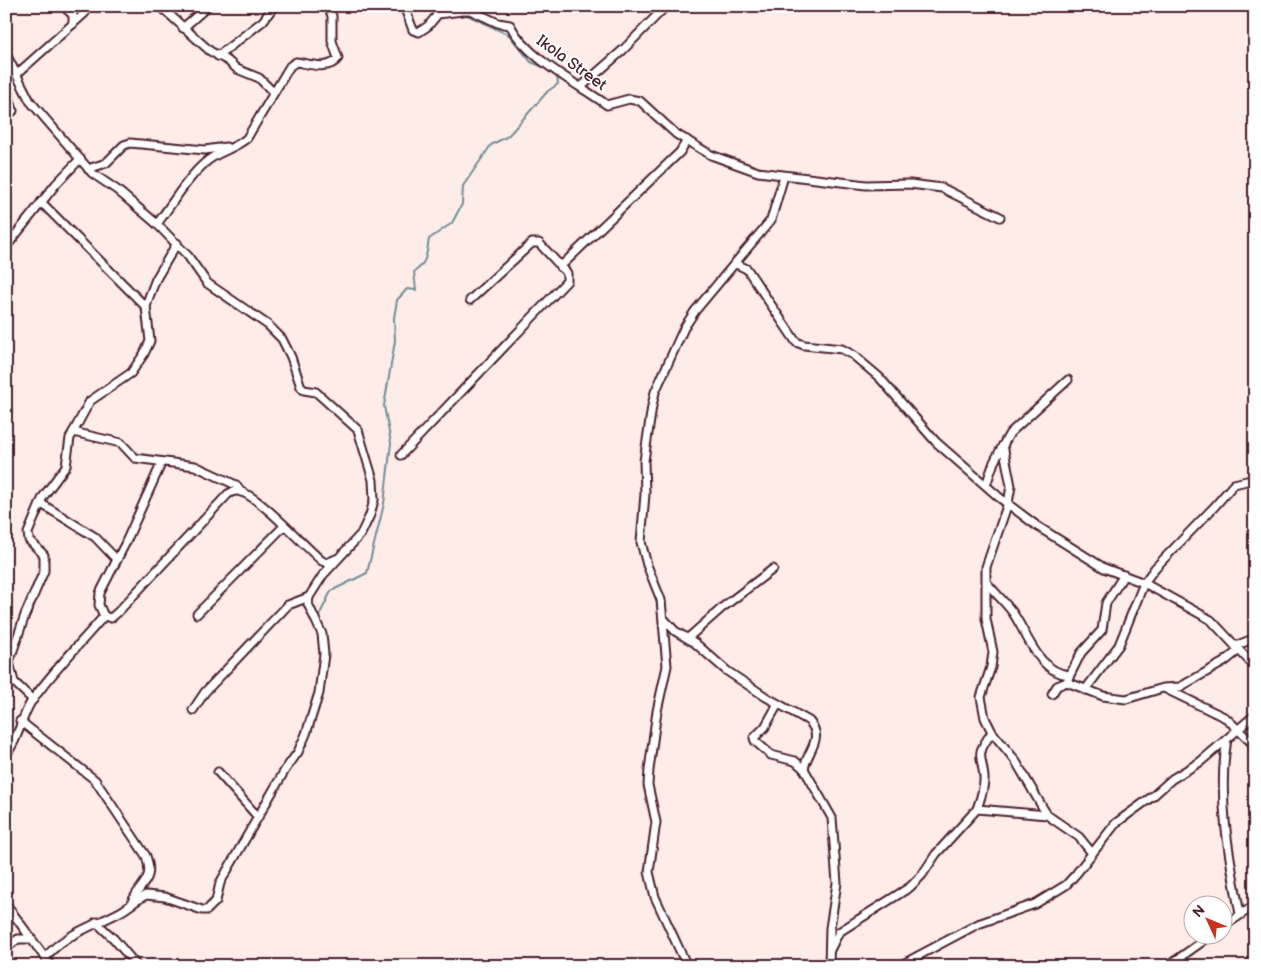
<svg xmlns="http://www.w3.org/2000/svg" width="1261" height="972" viewBox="0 0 1261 972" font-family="'Balsamiq Sans',sans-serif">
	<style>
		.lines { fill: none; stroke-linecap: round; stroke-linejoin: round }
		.stream { stroke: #708f97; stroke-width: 2 }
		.minor-casing { stroke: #4a1f2b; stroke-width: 11 }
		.minor { stroke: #fff; stroke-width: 7 }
		.labels { text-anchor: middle; stroke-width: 4; stroke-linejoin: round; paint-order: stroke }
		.street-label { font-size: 16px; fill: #4a1f2b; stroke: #fff }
	</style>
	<rect width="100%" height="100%" fill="#feece9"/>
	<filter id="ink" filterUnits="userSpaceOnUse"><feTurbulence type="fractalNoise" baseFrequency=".02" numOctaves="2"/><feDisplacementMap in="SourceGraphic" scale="10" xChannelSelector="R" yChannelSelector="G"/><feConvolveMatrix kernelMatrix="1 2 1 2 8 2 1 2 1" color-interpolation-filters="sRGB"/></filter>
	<g filter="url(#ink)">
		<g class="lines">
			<g class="stream">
				<polyline points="465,14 509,35 531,62 548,69"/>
				<path d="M318,618L331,591L367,573L384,504L391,443L384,406L395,341L394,318L397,300L407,289L416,290L414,272C428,262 426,254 429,239L452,223L462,204L463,186L491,145L508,136L548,91L558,84L557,76L552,72"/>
			</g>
			<g class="minor-casing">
				<g id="minor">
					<polyline points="63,6 73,15 73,24"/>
					<polyline points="160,6 210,51 228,61 237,69 259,78 273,92"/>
					<path d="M404,6L413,30L419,32L428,26L438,14L470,10L498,23L510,25C526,58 578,84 607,105L629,99L640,101L676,134L711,155L758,172L866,185L910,184L942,188L1000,217"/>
					<polyline points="183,28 208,6"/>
					<path d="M6,54L30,101L92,173L117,190L157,224L188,256L207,283L268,325L282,339L291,357L301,387L304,390L316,392L358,430L373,480L374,500L370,515L361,534L323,575L309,597L308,604L322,634L324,654L319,693L306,734L298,752L285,770L220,883L216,901L207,910H202L165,897L146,895C136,900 129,907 120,912C94,926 64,934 45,958"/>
					<polyline points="218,56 263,21 274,6"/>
					<polyline points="18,73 85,13 86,6"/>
					<polyline points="6,85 13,111 6,116"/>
					<polyline points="582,86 623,50 666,6"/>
					<polyline points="88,169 106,163 124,145 130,143 205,150 226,147"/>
					<polyline points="41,202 146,307"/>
					<path d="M157,224C172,204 187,178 206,162C218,151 235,149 247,138L290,66L296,62C310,64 329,71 338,58L332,41V16L328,6"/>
					<polyline points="6,247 56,184 80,159"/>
					<polyline points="736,264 747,269 796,342 804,345 842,349 853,355 879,377 936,442 1000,498 1037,526 1104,568 1144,583 1211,620 1255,667"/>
					<polyline points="560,267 680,152 687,140"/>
					<polyline points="1068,380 1010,433 1003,445 1011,486 1008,503 986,567 986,619 993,652 991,667 981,697 985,718 992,732 1015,760 1047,815 1079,837 1092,853"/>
					<polyline points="73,432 121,443 135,458 195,466 236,485 241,492"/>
					<polyline points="401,455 567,281 567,273 539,243 532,243 470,300"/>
					<polyline points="986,485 994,462 1003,445"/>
					<polyline points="40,503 95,537 117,560"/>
					<path d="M987,583C995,593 1005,602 1013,613C1028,635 1038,672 1069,675"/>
					<polyline points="197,614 284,526"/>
					<polyline points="104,616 99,605 100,593 125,544 162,462"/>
					<path d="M664,619L675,631L695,643L727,671L766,697L809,721C825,739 807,750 804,769L832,818L837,883L830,928L829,966"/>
					<polyline points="688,638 723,607 773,569"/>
					<polyline points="1235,646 1255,638"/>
					<polyline points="1068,679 1081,653 1102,630 1106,603 1124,575"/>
					<polyline points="1166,689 1226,718 1253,744"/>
					<polyline points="1085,690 1119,645 1144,583 1155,568 1215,506 1234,484 1255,479"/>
					<polyline points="1052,694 1057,686 1067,682 1103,696 1126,699 1163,688 1180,687 1224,662 1239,650"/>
					<polyline points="33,700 14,682 9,662 25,615 44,571 44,555 29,540 28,533 43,497 66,466 70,438 90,401 131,373 144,354 150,341 146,307 149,297 156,279 177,243"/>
					<polyline points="778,704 765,727 754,738 755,741 771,755 795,761 804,769"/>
					<polyline points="193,710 205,692 288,605 309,597"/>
					<polyline points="1255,716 1255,753"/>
					<path d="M20,721L95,780L146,856C155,882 140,882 131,904"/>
					<path d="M1227,739C1217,797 1229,856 1240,914"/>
					<path d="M6,754C19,739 20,720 31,702C52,672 80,644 104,616L111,618L118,612L228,494C233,491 237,490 242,492C263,500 303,545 322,561L327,563L336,559"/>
					<polyline points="218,772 258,817"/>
					<path d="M977,809C980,800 985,787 984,777C981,751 975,757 992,732"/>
					<polyline points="6,904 51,966"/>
					<polyline points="96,922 114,939 137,966"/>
					<polyline points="1224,926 1255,905"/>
					<polyline points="6,948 18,939 31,939"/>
					<polyline points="830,950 839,932 910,887 922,875 936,854 977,809 1047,815"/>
					<polyline points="687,966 655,897 649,872 656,822 648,785 649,770 657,711 667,666 661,600 647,565 641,542 645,494 644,461 652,406 655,392 684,328 695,311 771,220 784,176"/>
					<polyline points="899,966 978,924 1035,904 1066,885 1076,874 1116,823 1153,796 1172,779 1200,762 1255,715"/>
					<polyline points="1168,966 1213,934"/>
				</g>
			</g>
			<use href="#minor" class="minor"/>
		</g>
	</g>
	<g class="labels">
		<g class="street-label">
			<text transform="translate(572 62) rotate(36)" y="6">Ikola Street</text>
		</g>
	</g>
	<rect width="1261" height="972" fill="none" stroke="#fff" stroke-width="25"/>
	<rect x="12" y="12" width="1236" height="947" fill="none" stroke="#4a1f2b" stroke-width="2" filter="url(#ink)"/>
	<g transform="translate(1208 920) rotate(314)"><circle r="24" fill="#ffffff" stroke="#b7a5aa"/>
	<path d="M0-4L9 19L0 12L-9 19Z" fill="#c8321e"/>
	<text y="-8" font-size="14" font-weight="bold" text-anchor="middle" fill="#4a1f2b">N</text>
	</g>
</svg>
